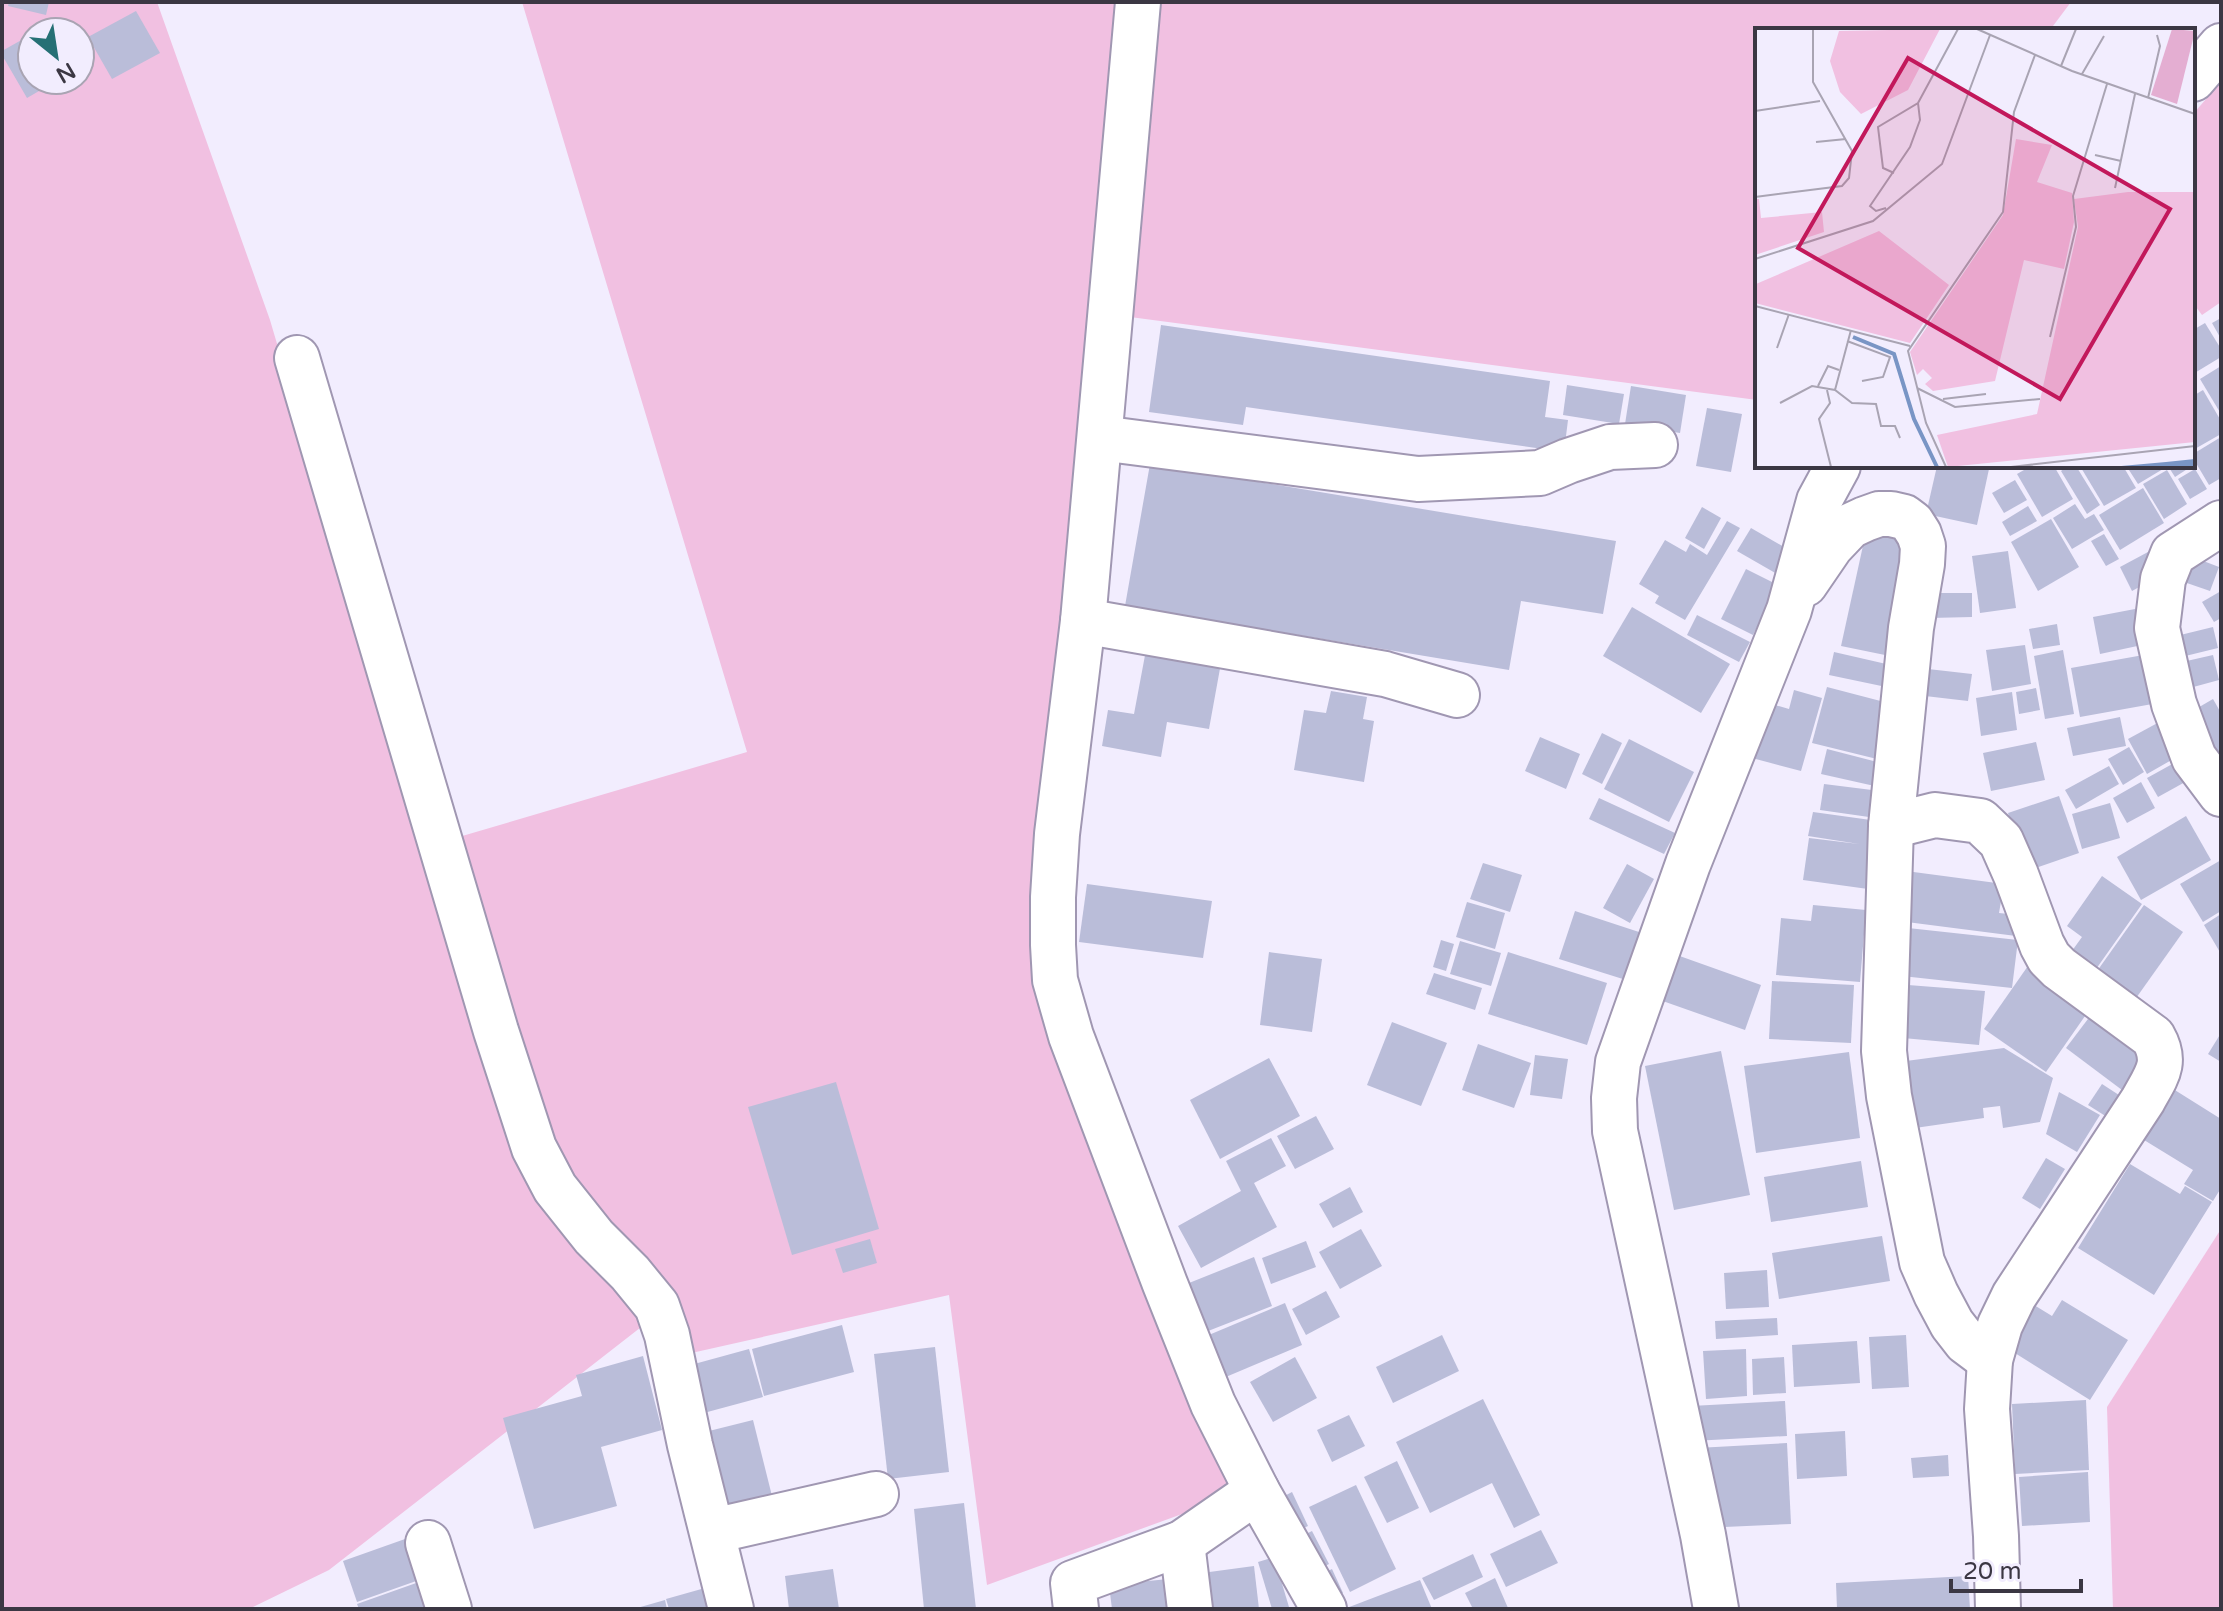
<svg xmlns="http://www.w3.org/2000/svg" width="2223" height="1611" viewBox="0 0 2223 1611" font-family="'Varela Round',sans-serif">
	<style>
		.green { fill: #f1c0e1; fill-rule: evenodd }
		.building { fill: #babdd9 }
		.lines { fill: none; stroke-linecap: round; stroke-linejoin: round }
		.minor-casing { stroke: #a097b2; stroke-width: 48 }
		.minor { stroke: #fff; stroke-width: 44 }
		.inset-river { fill: none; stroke: #7995c5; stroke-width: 4 }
		.inset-road { fill: none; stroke: #a9a4b3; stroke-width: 2 }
		.view { fill: #c2185b; fill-opacity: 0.15; stroke: #c2185b; stroke-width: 4 }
		.inset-edge { fill: none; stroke: #3b3743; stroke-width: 4 }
	</style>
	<rect width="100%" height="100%" fill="#f2edfe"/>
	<g class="green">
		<path d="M2,2H157L270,320L502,1106L645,1324L329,1570L249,1609H2ZM32,32H80V80H32Z"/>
		<polygon points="522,2 1119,2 1040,963 1237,1494 987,1585 949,1295 687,1354 564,1177 452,839 747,752"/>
		<polygon points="1151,2 2071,2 2050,30 1757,30 1757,400 1130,317"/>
		<polygon points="2221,82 2221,302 2202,315 2193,303 2193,114"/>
		<polygon points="2221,1229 2221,1609 2113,1609 2107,1407"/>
	</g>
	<g class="building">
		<polygon points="9,2 49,2 46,15 8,6"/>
		<polygon points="136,11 160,53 112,79 88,37"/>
		<polygon points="32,34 32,80 58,80 27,98 2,55 2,51"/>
		<polygon points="2221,318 2221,339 2212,323"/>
		<polygon points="2205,323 2221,349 2221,357 2193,374 2193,330"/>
		<polygon points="1161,325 1550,381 1545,417 1568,420 1564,452 1246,407 1243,425 1149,412"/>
		<polygon points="2221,366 2221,414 2200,379"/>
		<polygon points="1567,385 1624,394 1619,424 1563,415"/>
		<polygon points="1631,386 1686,395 1680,433 1625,424"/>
		<polygon points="2203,390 2221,421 2221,434 2193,450 2193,396"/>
		<polygon points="1707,408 1742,414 1731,472 1696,466"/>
		<polygon points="2221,437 2221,478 2209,485 2193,458 2193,454"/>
		<polygon points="1150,464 1616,541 1603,614 1521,601 1509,670 1125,606"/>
		<polygon points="1937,466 1973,466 1989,469 1977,525 1926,514"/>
		<polygon points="2031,466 2054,466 2073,499 2042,517 2017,474"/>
		<polygon points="2068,466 2076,466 2100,505 2087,514 2061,471"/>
		<polygon points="2080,466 2123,466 2136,488 2104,506"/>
		<polygon points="2135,466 2168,466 2138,484 2129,470"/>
		<polygon points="2168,466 2192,466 2175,477"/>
		<polygon points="2195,469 2207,489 2190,499 2178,479"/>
		<polygon points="2167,470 2187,504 2164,519 2143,484"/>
		<polygon points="2015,480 2027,500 2004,513 1992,493"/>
		<polygon points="2143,488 2164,523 2120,550 2099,515"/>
		<polygon points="2075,504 2085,519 2094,514 2104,530 2072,549 2053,518"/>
		<polygon points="2028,506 2037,521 2010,536 2002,522"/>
		<polygon points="1702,507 1721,518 1704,549 1685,538"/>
		<polygon points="2051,519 2079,567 2038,591 2011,542"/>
		<polygon points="1727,521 1740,528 1685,620 1655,603 1659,596 1639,584 1665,540 1686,552 1690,544 1707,555"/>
		<polygon points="1751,528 1791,551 1777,574 1737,551"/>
		<polygon points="1866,532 1910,542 1885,655 1841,646"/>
		<polygon points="2104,534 2119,559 2106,566 2091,541"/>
		<polygon points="2008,551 2016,608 1980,613 1972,556"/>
		<polygon points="2148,552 2161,575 2132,591 2120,567"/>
		<polygon points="2193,557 2219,567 2210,591 2184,582"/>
		<polygon points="1746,569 1778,585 1753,635 1721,619"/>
		<polygon points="2221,591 2221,618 2214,622 2202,602"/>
		<polygon points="1931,593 1972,593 1972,617 1930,618"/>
		<polygon points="1632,607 1730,664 1701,713 1603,656"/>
		<polygon points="2135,609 2142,645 2100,654 2093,617"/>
		<polygon points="1697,615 1750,642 1739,662 1687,635"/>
		<polygon points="2057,624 2060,645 2033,649 2029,629"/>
		<polygon points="2213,627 2218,648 2169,660 2164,639"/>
		<polygon points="2025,645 2031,684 1992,691 1986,650"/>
		<polygon points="1146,650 1221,663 1209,729 1167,722 1161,757 1102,746 1108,710 1134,714"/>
		<polygon points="2063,650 2074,714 2045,719 2034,656"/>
		<polygon points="1834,652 1895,666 1891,688 1829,675"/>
		<polygon points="2149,654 2158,703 2080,717 2071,668"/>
		<polygon points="2213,655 2219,680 2175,692 2169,665"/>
		<polygon points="1928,669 1972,674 1968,701 1925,696"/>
		<polygon points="1827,687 1892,704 1877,759 1812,743"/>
		<polygon points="2036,688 2040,710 2019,714 2016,692"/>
		<polygon points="1794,690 1822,698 1801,771 1752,758 1768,703 1789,709"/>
		<polygon points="1331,691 1367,697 1363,719 1374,721 1364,782 1294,770 1304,710 1326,713"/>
		<polygon points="2012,692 2017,730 1981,736 1976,698"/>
		<polygon points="2213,699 2221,713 2221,759 2182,717"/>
		<polygon points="2120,717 2126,746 2073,756 2067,728"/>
		<polygon points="2163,720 2182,754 2147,774 2128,739"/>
		<polygon points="1602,733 1622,743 1602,784 1582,774"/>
		<polygon points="1540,737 1580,754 1566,789 1525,771"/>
		<polygon points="1629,739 1694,772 1669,822 1604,789"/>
		<polygon points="2036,742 2045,780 1991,791 1983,753"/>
		<polygon points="2129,747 2144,772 2123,785 2108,759"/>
		<polygon points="1827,749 1885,764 1879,787 1821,774"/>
		<polygon points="2185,757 2196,776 2158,797 2147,778"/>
		<polygon points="2109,766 2119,784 2076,809 2065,790"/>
		<polygon points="2141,782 2155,808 2127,823 2113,798"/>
		<polygon points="1824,784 1880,791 1876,818 1820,810"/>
		<polygon points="2059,796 2079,853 2027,871 2008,813"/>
		<polygon points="1599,798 1675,833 1664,854 1589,819"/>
		<polygon points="2110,803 2120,838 2082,849 2072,814"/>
		<polygon points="1813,812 1878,821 1868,889 1803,880 1809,838 1859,844 1808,836"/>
		<polygon points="2186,816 2211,860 2141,900 2117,857"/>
		<polygon points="2221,860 2221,911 2203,922 2180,884"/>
		<polygon points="1483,863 1522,875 1510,912 1470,899"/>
		<polygon points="1627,864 1654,879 1630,923 1603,908"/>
		<polygon points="1906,871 2004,884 1999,913 2018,915 2016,936 1899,921"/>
		<polygon points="2102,876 2142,904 2089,979 2064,962 2082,937 2067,926"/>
		<polygon points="1087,884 1212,901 1203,958 1079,942"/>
		<polygon points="1467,902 1505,913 1495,949 1456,937"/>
		<polygon points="1813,905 1866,910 1860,982 1776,975 1781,918 1811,921"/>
		<polygon points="2144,905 2183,932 2129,1008 2090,981"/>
		<polygon points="1575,911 1642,933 1626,980 1559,959"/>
		<polygon points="2221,914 2221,954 2204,925"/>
		<polygon points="1908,928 2018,940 2012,988 1902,976"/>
		<polygon points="1441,940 1454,944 1446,971 1433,967"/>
		<polygon points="1460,941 1501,953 1491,986 1450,974"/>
		<polygon points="1269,952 1322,959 1312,1032 1260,1025"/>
		<polygon points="1508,952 1607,983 1587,1045 1488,1014"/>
		<polygon points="1674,954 1761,985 1745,1030 1657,999"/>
		<polygon points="2030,963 2092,1006 2046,1072 1984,1029"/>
		<polygon points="1434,973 1482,988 1475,1010 1426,994"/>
		<polygon points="1772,981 1854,985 1851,1043 1769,1039"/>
		<polygon points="1908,985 1985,991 1979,1045 1903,1038"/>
		<polygon points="2094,1011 2154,1057 2126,1093 2066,1048"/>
		<polygon points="1392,1022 1447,1043 1421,1106 1367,1085"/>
		<polygon points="2221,1033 2221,1062 2208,1054"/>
		<polygon points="1478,1044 1531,1063 1514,1108 1462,1090"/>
		<polygon points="2004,1048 2053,1078 2040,1122 2003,1128 2000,1106 1983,1108 1984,1118 1915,1128 1906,1061"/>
		<polygon points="1721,1051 1750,1195 1674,1210 1645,1066"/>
		<polygon points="1849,1052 1860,1138 1756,1153 1744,1066"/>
		<polygon points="1535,1055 1568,1059 1562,1099 1530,1095"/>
		<polygon points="1269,1058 1300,1116 1220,1159 1190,1100"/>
		<polygon points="836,1082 879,1229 792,1255 748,1107"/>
		<polygon points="2162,1082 2221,1119 2221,1188 2213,1201 2184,1184 2193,1170 2131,1132"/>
		<polygon points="2102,1084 2122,1097 2107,1117 2088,1105"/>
		<polygon points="2059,1092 2100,1115 2077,1152 2046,1134"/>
		<polygon points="1316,1116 1334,1149 1295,1169 1277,1136"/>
		<polygon points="1271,1138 1286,1166 1254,1183 1277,1227 1201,1268 1178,1226 1241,1191 1226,1161"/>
		<polygon points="2046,1158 2065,1169 2040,1209 2022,1198"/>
		<polygon points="1861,1161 1868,1207 1771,1222 1764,1177"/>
		<polygon points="2130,1164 2180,1194 2185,1186 2212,1202 2154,1295 2078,1248"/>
		<polygon points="1350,1187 1363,1212 1333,1228 1319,1204"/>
		<polygon points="1361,1229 1382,1266 1340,1289 1319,1252"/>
		<polygon points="1882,1236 1890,1281 1779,1299 1772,1253"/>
		<polygon points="870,1239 877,1263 843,1273 835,1249"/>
		<polygon points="1306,1241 1316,1267 1271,1284 1262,1258"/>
		<polygon points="1254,1257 1272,1306 1203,1333 1184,1285"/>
		<polygon points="1767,1270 1769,1307 1726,1309 1724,1273"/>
		<polygon points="1326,1291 1340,1317 1306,1335 1292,1309"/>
		<polygon points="2026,1300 2052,1316 2062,1300 2128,1340 2090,1400 1999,1343"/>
		<polygon points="1285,1303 1302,1345 1221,1379 1204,1337"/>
		<polygon points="1777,1318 1778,1335 1716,1339 1715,1321"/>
		<polygon points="842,1325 854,1372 764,1396 752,1349"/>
		<polygon points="1442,1335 1459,1371 1393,1403 1376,1367"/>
		<polygon points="1906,1335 1909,1387 1872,1389 1869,1337"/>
		<polygon points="1857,1341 1860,1383 1794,1387 1792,1345"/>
		<polygon points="935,1347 949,1472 888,1479 874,1354"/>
		<polygon points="749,1349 763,1397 700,1414 687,1366"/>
		<polygon points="1746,1349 1747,1396 1706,1399 1703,1351"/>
		<polygon points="643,1356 662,1430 601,1447 617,1506 534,1529 503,1418 582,1396 576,1375"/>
		<polygon points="1295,1357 1317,1398 1273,1422 1250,1382"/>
		<polygon points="1784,1357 1786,1393 1753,1395 1752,1359"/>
		<polygon points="1483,1399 1540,1515 1514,1528 1492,1483 1430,1513 1396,1442"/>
		<polygon points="2086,1400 2089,1470 2015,1474 2012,1404"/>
		<polygon points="1785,1401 1787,1436 1693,1441 1691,1406"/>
		<polygon points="1349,1415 1365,1446 1332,1462 1317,1430"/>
		<polygon points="753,1420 773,1500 725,1512 705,1432"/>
		<polygon points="1845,1431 1847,1476 1797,1479 1795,1434"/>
		<polygon points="1787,1443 1791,1524 1702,1528 1697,1448"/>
		<polygon points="1948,1455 1949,1476 1913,1478 1911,1458"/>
		<polygon points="1397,1461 1419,1508 1387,1523 1364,1477"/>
		<polygon points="2088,1472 2090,1522 2022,1526 2019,1477"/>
		<polygon points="1356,1485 1396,1569 1350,1592 1309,1507"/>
		<polygon points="1292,1492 1308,1526 1289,1535 1273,1502"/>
		<polygon points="964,1503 976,1609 924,1609 914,1509"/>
		<polygon points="1541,1530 1558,1563 1506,1587 1490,1554"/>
		<polygon points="1312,1531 1329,1564 1309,1574 1292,1541"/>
		<polygon points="405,1539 419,1580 357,1602 343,1561"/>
		<polygon points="1473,1554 1483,1577 1434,1600 1422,1578"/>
		<polygon points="1274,1557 1289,1607 1281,1609 1272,1609 1258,1562"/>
		<polygon points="1254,1566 1259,1609 1206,1609 1202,1573"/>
		<polygon points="833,1569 839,1609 789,1609 785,1576"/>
		<polygon points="1332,1569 1343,1593 1325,1602 1314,1578"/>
		<polygon points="1968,1576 1970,1609 1837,1609 1836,1583"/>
		<polygon points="1495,1578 1508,1608 1473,1609 1465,1593"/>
		<polygon points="1168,1579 1171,1609 1112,1609 1109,1585"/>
		<polygon points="1420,1580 1432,1609 1344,1609"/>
		<polygon points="419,1582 429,1609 359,1609 357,1604"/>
		<polygon points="705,1588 711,1609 669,1609 666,1599"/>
		<polygon points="665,1600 667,1609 637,1609 637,1608"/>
	</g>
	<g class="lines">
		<g class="minor-casing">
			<g id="minor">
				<polyline points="1138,2 1083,621 1057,834 1053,897 1053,945 1055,980 1071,1036 1165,1284 1213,1404 1257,1491 1324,1609"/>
				<polyline points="2193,79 2221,46"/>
				<polyline points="297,358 496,1031 534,1148 555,1188 594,1237 630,1273 657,1306 667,1335 690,1445 731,1609"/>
				<polyline points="1100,438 1418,479 1540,473 1568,461 1610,447 1655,445"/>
				<polyline points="2221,523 2173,554 2163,579 2157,628 2174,704 2194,758 2221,794"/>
				<polyline points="1805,584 1831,546 1850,526 1865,519 1879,514 1891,514 1904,517 1912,523 1919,534 1923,546 1922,564 1911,628 1891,826 1884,1051 1889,1096 1922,1262 1936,1294 1952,1324 1966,1342 1990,1360"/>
				<polyline points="1083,621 1385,674 1457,695"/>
				<path d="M1891,826L1935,815L1980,821L2001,841L2016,875L2042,945L2049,958L2059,968L2153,1037C2168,1063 2156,1076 2143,1100L2014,1296L2000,1325L1990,1360L1987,1409L1996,1536L1998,1609"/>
				<polyline points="713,1531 876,1494"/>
				<polyline points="428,1543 449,1609"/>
				<polyline points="1182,1543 1190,1609"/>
				<polyline points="1076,1609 1073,1583 1182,1543 1257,1491"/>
				<polyline points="1716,1609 1703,1535 1615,1131 1614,1098 1618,1062 1688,864 1789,610 1819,501 1838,466"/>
			</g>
		</g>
		<use href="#minor" class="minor"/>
	</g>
	<g transform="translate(1755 28)">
		<rect width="440" height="440" fill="#f2edfe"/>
		<path d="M185,1L153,62L106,86L85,64L75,33L84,3ZM261,111L297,117L282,154L317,165L319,194L309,241L269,232L240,353L178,363L170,356L177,350L168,341L162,347L155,324L248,187ZM373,164H440V414L193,439L182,407L282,386L323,199L319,171ZM0,171H4L6,190L67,184L69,204L0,227ZM124,203L194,257L155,315L0,275L1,256Z" fill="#f1c0e1"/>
		<path d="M417,1L440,3L422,76L396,67Z" fill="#e4aed2"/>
		<path d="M440,431V439H355L411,434Z" fill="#7995c5"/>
		<path class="inset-river" d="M98,309L139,326L159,391L182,439"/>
		<path class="inset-road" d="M222,1L317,43L440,86M306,38L321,1M327,46L349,8M393,70L405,18L402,7M0,83L65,73M61,114L91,111M340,127L366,133M139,145L128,140L123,99L163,75L203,1M360,160L380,66M0,169L87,158L94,150L97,123L58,54V1M131,180L121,183L115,178L155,119L165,92L163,75M0,231L118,193L187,136L235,7M0,278L155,318M295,309L321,199L318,168L352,56M92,313L135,329L128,349L107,353M22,320L34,286M63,358L73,338L84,342M162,360L200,379L285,371M72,362L75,375L64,391L76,439M80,362L96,302M188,371L231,366M25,375L57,358L80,362L97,375L121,376L126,398H140L145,410M191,439L171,395L153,323L248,184L259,84L280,27M256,439L440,418"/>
		<path class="view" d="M153,30L415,181L305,371L43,220Z"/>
		<rect width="440" height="440" class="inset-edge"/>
	</g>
	<rect width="2223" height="1611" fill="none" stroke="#3b3743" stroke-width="8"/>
	<g transform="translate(56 56) rotate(150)"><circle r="38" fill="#f2edfe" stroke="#a9a4b3" stroke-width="2"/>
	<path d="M0-6L14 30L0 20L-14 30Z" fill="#267075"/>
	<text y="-12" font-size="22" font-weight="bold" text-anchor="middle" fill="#3b3743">N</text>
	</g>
	<path d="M1951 1579v12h130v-12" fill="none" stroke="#3b3743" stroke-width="4"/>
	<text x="1963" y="1579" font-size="24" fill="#3b3743" stroke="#f2edfe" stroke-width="6" paint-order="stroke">20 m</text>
</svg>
